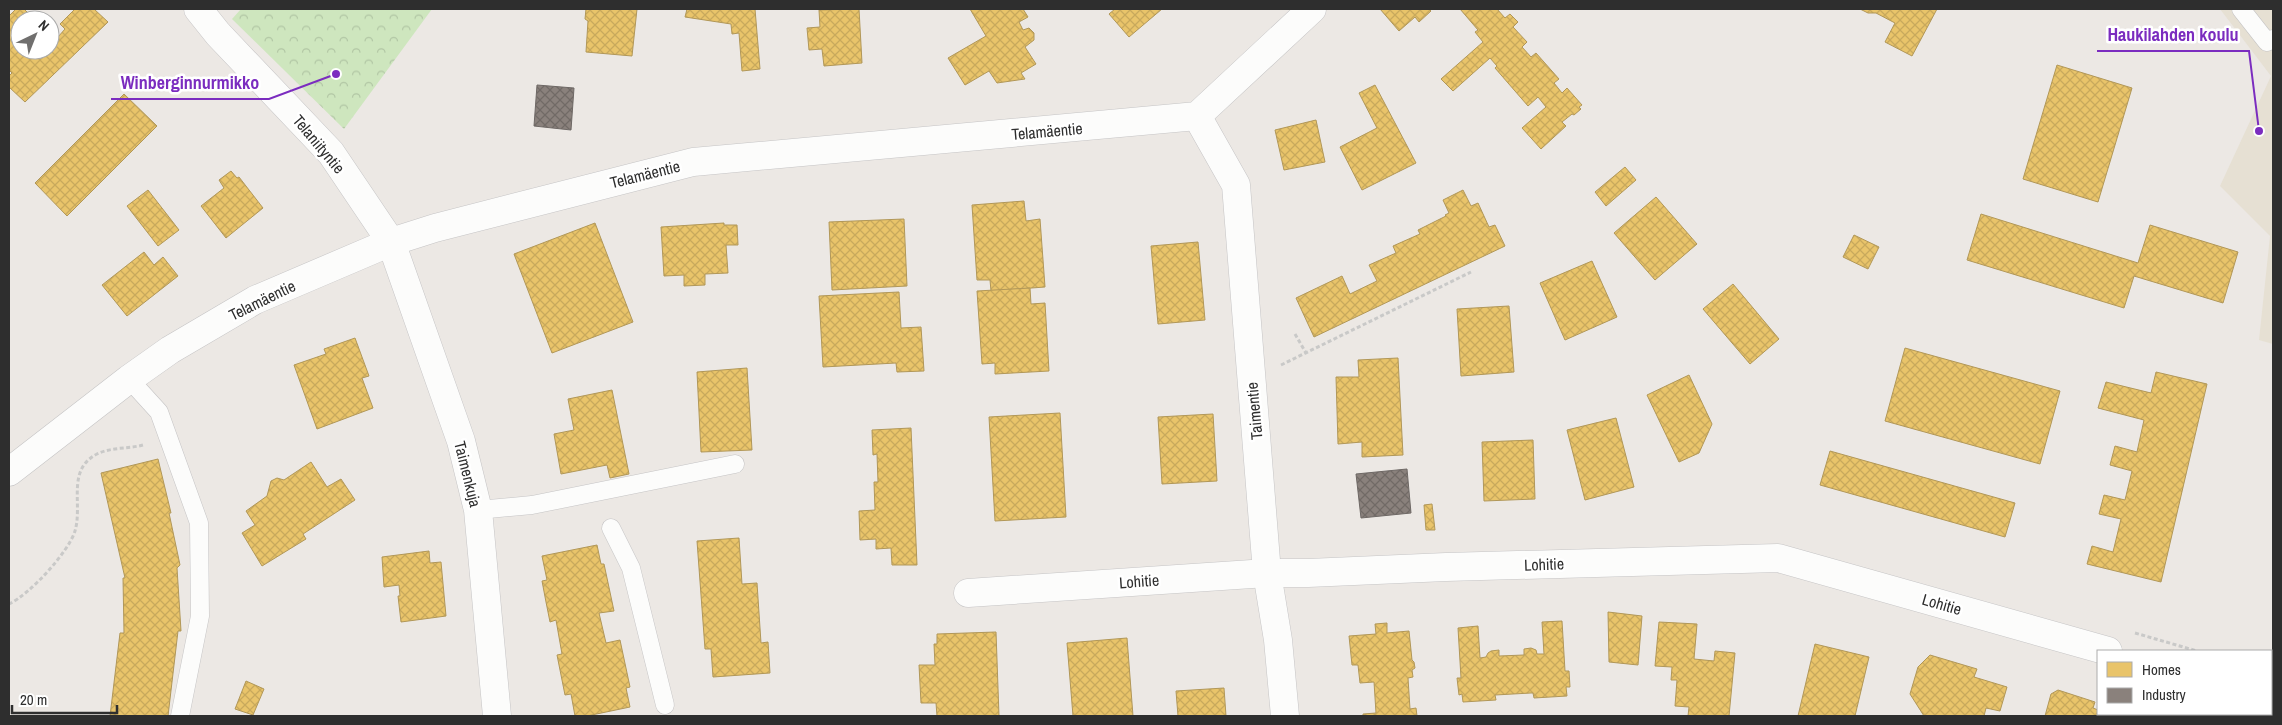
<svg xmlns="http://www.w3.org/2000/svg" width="2282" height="725" viewBox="0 0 2282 725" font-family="'Archivo Narrow',sans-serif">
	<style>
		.education { fill: #e6e0d3 }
		.forest { fill: url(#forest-crowns) }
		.homes { fill: url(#homes-cross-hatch); stroke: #b19758 }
		.industry { fill: url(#industry-cross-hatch); stroke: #6e6865 }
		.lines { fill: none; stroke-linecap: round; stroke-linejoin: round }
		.lane-casing { stroke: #c5c4c5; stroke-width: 19 }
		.street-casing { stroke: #c5c4c5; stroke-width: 29 }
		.path { stroke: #c9c9c8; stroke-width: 3; stroke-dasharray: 4 2.5; stroke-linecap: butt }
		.lane { stroke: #fcfcfb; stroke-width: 18 }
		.street { stroke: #fcfcfb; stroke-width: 28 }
		.labels { text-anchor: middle; stroke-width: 5; stroke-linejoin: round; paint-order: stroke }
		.street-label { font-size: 16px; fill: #2e2e2e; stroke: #fff }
		.leader { fill: none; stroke: #7b2cbf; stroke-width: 2 }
		.callout-dot { fill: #7b2cbf; stroke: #fff; stroke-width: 2 }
		.callout-label { font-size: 18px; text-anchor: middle; font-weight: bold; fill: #7b2cbf; stroke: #fff; stroke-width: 5; stroke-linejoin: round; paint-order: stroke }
	</style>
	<defs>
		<pattern id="forest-crowns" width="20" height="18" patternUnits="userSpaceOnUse" patternTransform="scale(1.25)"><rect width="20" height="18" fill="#cee6be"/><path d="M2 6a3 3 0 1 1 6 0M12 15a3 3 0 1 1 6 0" fill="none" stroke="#b1c6a4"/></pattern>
		<pattern id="homes-cross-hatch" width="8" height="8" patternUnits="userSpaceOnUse" patternTransform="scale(1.25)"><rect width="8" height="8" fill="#e9c46a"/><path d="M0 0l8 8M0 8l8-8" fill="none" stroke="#c8a95c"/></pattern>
		<pattern id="industry-cross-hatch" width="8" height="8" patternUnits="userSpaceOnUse" patternTransform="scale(1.25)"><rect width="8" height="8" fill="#8a817c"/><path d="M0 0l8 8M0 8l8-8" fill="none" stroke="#716a66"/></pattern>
	</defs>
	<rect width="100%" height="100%" fill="#ece8e4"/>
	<polygon class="education" points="2220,9 2273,9 2273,344 2259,340 2270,236 2220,186 2271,76"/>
	<polygon class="forest" points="241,9 432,9 344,129 232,19"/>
	<g class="homes">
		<polygon points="16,9 24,9 35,20 20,20 20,50 50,50 50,33 52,31 58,37 65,29 60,24 75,9 94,9 108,22 25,102 9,87 9,76 12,73 9,70 9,16"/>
		<polygon points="586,9 637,9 632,56 586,52 588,21 585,19"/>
		<polygon points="687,9 755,9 760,69 742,71 739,33 732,34 731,24 685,17"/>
		<polygon points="859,9 862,63 824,66 822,49 809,50 807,28 820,27 819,10"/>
		<polygon points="970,9 1023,9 1028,17 1019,22 1023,30 1029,28 1034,33 1034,40 1025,47 1036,64 1021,73 1025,79 997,83 989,71 965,85 948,58 986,36"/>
		<polygon points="1115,9 1162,9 1129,37 1109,14"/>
		<polygon points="1380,9 1429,9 1431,11 1419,22 1415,17 1399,31"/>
		<polygon points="1460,9 1497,9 1505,18 1510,14 1518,22 1513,27 1527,42 1522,47 1531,57 1536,53 1559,79 1554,83 1562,93 1567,88 1582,105 1579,107 1581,109 1574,115 1572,114 1562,122 1566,126 1541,149 1522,128 1546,107 1538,97 1528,106 1495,68 1497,66 1490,58 1453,91 1441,79 1483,42 1475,32 1478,30"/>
		<polygon points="1860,9 1937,9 1912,56 1885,42 1895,23 1876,13 1868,13"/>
		<polygon points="2057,65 2132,88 2098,202 2023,179"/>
		<polygon points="1375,85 1416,163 1362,190 1340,147 1377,128 1359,93"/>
		<polygon points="124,94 157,126 67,216 35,183"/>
		<polygon points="1316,120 1325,162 1284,170 1275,130"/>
		<polygon points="1625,167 1636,180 1606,206 1595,192"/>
		<polygon points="231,171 237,178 239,177 263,208 226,238 201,206 224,188 219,180"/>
		<polygon points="148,190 179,230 158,246 127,206"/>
		<polygon points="1463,190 1471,206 1478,203 1489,227 1495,225 1505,246 1314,337 1296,298 1342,276 1350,294 1377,281 1369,265 1396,253 1393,246 1420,234 1418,230 1446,216 1445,215 1449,213 1443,200"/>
		<polygon points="1656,197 1697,244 1655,280 1614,233"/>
		<polygon points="1024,201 1026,221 1040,219 1045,287 991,291 990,280 977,280 972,205"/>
		<polygon points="1981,214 2138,263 2150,225 2238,252 2223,303 2134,276 2124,308 1967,260"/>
		<polygon points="904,219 907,286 832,290 829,222"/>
		<polygon points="595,223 633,322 552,353 514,254"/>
		<polygon points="724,223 724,225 737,225 738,245 726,245 728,273 705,274 705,285 684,286 684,275 664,276 661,227"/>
		<polygon points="1854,235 1879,247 1868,269 1843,257"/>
		<polygon points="1198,242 1205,320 1158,324 1151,246"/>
		<polygon points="144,252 154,265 163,257 178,276 127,316 102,285"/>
		<polygon points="1592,261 1617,317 1565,340 1540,283"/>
		<polygon points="1733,284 1779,339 1750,364 1703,309"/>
		<polygon points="1030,288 1031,304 1045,303 1049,371 995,374 995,363 982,364 977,291"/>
		<polygon points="899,292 901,328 921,327 924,371 897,372 896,363 823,367 819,296"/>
		<polygon points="1509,306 1514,372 1461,376 1457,309"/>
		<polygon points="355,338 369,376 362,378 373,408 317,429 294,365 326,354 324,349"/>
		<polygon points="1905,348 2060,391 2040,464 1885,421"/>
		<polygon points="1398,358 1403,455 1362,457 1362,442 1338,444 1336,377 1359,377 1358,360"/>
		<polygon points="747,368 752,450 701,452 697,372"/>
		<polygon points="2156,372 2207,384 2161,582 2087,564 2092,546 2113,552 2121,519 2099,514 2104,495 2125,500 2132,471 2110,465 2115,446 2137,452 2144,420 2098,408 2106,382 2151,393"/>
		<polygon points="1689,375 1712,424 1699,453 1679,462 1647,395"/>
		<polygon points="612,390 629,474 610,478 607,465 561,474 554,434 574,430 568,399"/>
		<polygon points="1060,413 1066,517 995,521 989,417"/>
		<polygon points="1213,414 1217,481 1162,484 1158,417"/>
		<polygon points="1616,418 1634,487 1585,500 1567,430"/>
		<polygon points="911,428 917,565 892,565 891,548 876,549 876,539 860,540 859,511 875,510 874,482 878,482 877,454 873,455 872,430"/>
		<polygon points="1533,440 1535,499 1484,501 1482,442"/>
		<polygon points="1830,451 2015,503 2005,537 1820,485"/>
		<polygon points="158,459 171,513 169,513 180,565 177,568 181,631 178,631 168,716 110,716 120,633 124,633 123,578 125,578 101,473"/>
		<polygon points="311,462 327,487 341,479 355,500 303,534 306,539 262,566 242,533 255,525 246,511 267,496 271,481 277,478 284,480"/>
		<polygon points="1432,504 1435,530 1426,530 1424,505"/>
		<polygon points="739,538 742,584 757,583 761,643 768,642 770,673 713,677 711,649 705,649 697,541"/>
		<polygon points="597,545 601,564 604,564 614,611 599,613 606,643 620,640 630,687 626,688 630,707 587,716 575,716 571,694 565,695 557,655 562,654 556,620 550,622 546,602 542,581 547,580 542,556"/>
		<polygon points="429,551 430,563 441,562 446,616 401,622 398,596 400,596 399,585 384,587 382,557"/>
		<polygon points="1608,612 1642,616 1638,665 1609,662"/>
		<polygon points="1562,621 1565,671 1569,671 1570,687 1566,687 1567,696 1534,698 1533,693 1531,693 1495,695 1496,700 1463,702 1462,694 1459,695 1457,678 1461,678 1458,628 1478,626 1480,658 1486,657 1488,653 1491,651 1499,650 1499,656 1524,655 1524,649 1531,648 1536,650 1537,654 1544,654 1542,622"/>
		<polygon points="1659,622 1697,624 1694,659 1714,661 1715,651 1735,653 1729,716 1688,716 1689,707 1675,706 1677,680 1671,680 1672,667 1655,666"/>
		<polygon points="1387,623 1387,633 1409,631 1412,660 1414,662 1415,668 1412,670 1413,677 1408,678 1410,709 1416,708 1417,716 1363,716 1363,714 1376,713 1374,682 1360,683 1358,665 1352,665 1349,636 1376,634 1375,624"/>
		<polygon points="996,632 999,716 937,716 936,703 921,703 919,665 935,665 934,644 937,644 937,634"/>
		<polygon points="1127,638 1133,716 1073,716 1067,643"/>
		<polygon points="1815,644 1869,657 1855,716 1798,716"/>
		<polygon points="1930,655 1977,669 1974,677 2007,687 2000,711 1986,708 1984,716 1924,716 1910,694 1918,667"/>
		<polygon points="246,681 264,689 253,715 235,709"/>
		<polygon points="1224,688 1226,716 1178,716 1176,691"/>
		<polygon points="2058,690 2095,702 2093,708 2098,710 2098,714 2119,716 2045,716 2051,694"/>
	</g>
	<g class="industry">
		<polygon points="537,85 574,88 571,130 534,126"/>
		<polygon points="1407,469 1411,513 1361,518 1356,474"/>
	</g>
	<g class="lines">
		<g class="lane-casing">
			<g id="lane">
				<polyline points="2241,9 2267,42 2273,39"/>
				<polyline points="129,379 159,412 199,523 200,616 180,716"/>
				<polyline points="478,510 532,505 735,464"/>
				<polyline points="611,528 631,568 665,705"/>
			</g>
		</g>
		<g class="street-casing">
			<g id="street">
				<polyline points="198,9 218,34 331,153 391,242 461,441 478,510 497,716"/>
				<polyline points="1197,116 1236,185 1267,573 1278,640 1285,716"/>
				<polyline points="9,472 129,379 170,350 255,300 391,242 435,228 693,162 1197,116 1312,9"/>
				<polyline points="968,593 1267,573 1308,573 1446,567 1778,558 2108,651"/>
				<polyline points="2271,697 2273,698"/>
			</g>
		</g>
		<g class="path">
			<polyline points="1295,334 1306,353"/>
			<polyline points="1281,365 1471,272"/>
			<path d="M9,604C30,594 68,553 75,531C83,504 66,470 97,454C111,447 128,449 143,445"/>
			<polyline points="2135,633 2197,651"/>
		</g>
		<use href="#lane" class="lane"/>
		<use href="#street" class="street"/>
	</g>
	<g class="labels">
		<g class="street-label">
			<text transform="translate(1047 131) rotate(-5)" y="6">Telamäentie</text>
			<text transform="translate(319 144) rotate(50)" y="6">Telaniityntie</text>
			<text transform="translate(645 174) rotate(-14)" y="6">Telamäentie</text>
			<text transform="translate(262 300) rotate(-26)" y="6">Telamäentie</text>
			<text transform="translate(1254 411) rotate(-95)" y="6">Taimentie</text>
			<text transform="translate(468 474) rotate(76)" y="6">Taimenkuja</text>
			<text transform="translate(1544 564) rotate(-2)" y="6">Lohitie</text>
			<text transform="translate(1139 581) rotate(-4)" y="6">Lohitie</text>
			<text transform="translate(1942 604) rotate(16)" y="6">Lohitie</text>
		</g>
	</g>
	<path class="leader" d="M2259 131L2249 51H2097M336 74L269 99H111"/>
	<g class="callout-dot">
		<circle cx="2259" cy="131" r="5"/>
		<circle cx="336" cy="74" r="5"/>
	</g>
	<g class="callout-label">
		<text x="2173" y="41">Haukilahden koulu</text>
		<text x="190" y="89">Winberginnurmikko</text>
	</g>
	<rect width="2282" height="725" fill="none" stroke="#2e2e2e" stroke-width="20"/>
	<rect x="2097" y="650" width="175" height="65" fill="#ffffff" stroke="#ababab"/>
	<rect x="2107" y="662" width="25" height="15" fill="#e9c46a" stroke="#ababab"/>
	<text x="2142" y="675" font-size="15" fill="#2e2e2e">Homes</text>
	<rect x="2107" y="688" width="25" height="15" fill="#8a817c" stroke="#ababab"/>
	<text x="2142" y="700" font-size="15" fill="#2e2e2e">Industry</text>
	<g transform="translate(35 35) rotate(43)"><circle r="24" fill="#ffffff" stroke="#ababab"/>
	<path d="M0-4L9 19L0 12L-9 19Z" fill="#706f6e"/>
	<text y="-8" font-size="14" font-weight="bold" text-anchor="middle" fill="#2e2e2e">N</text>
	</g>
	<path d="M12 705v8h105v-8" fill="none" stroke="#2e2e2e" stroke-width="2.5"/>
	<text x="20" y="705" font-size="15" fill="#2e2e2e" stroke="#ffffff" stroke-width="4" paint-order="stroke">20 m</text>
</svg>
